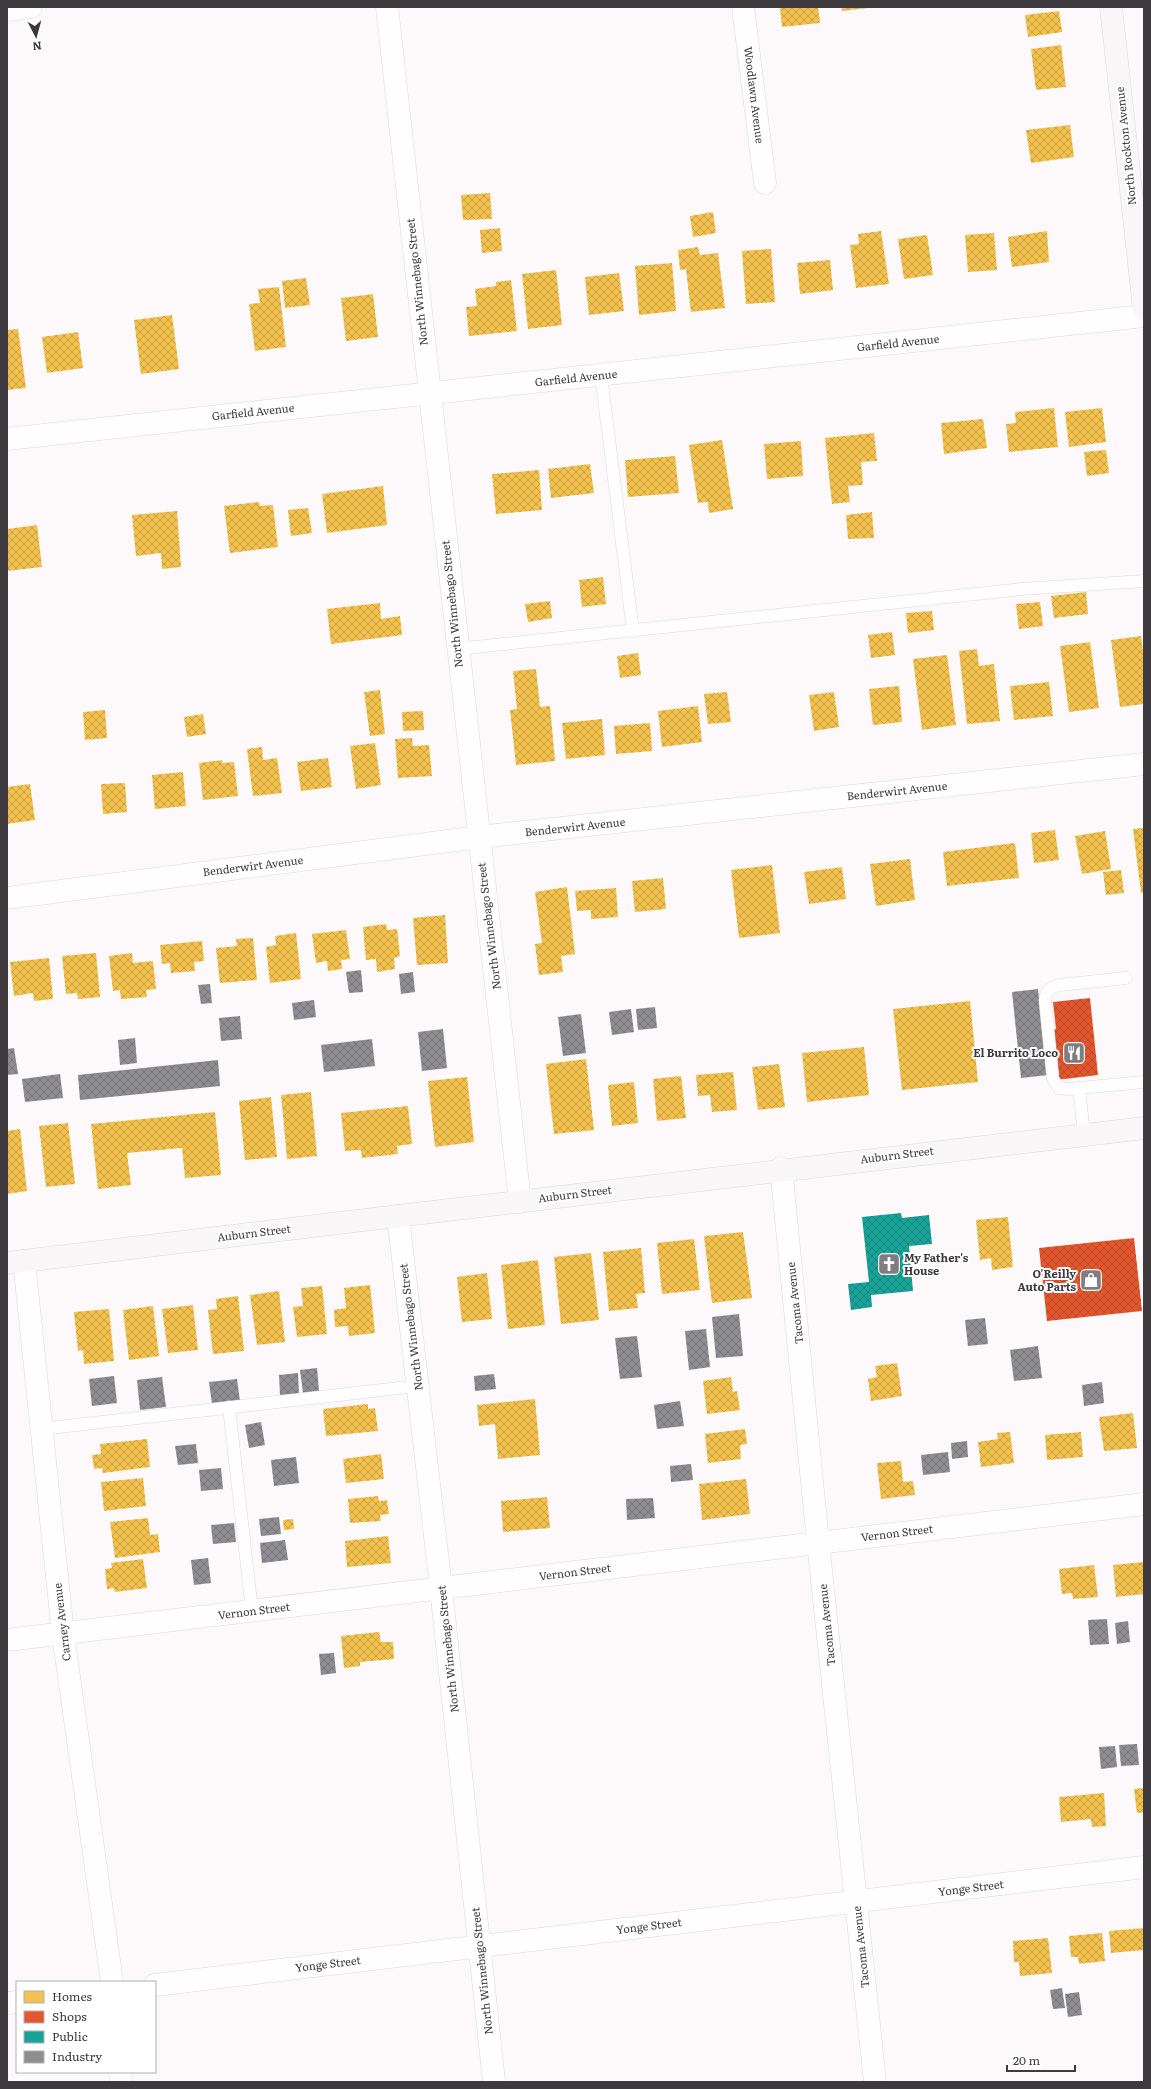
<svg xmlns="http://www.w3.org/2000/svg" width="1151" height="2089" viewBox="0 0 1151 2089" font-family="Literata,serif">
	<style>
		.homes { fill: url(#homes-cross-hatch) }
		.shops { fill: url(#shops-cross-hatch) }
		.public { fill: url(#public-cross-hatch) }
		.industry { fill: url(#industry-cross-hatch) }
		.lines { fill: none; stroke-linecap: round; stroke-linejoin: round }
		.lane-casing { stroke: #dad6d9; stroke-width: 13 }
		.street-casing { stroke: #dad6d9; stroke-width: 23 }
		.secondary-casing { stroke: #dad6d9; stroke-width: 23 }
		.lane { stroke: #fffefe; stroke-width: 12 }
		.street { stroke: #fffefe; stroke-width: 22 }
		.secondary { stroke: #f9f6f8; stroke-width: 22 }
		.labels { text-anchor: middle; stroke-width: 4; stroke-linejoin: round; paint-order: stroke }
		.street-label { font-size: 11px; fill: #3e393c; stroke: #fff }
		.poi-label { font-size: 11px; font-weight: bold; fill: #3e393c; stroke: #fff; text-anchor: end }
	</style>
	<defs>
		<pattern id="homes-cross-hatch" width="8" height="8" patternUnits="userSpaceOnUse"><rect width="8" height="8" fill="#f2c14e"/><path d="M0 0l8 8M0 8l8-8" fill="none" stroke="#c59e42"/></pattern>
		<pattern id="shops-cross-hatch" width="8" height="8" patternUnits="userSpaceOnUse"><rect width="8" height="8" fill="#e4572e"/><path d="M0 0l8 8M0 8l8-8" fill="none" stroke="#ba4928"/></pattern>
		<pattern id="public-cross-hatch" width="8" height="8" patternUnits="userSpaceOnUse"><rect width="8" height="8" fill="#17a398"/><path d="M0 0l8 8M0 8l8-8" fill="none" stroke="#16867d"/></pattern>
		<pattern id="industry-cross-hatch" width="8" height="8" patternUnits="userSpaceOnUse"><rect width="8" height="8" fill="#8d8d92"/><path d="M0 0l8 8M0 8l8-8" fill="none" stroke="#757478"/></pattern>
	</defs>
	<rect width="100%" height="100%" fill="#fdf9fb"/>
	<g class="homes">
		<polygon points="780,7 818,7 820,23 782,27"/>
		<polygon points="842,7 868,7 868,8 842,11"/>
		<polygon points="1059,11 1062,32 1028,37 1025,15"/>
		<polygon points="1061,45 1066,87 1036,90 1031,49"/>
		<polygon points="1070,125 1074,157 1031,163 1026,130"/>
		<polygon points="490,193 492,219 463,220 461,195"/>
		<polygon points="713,212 716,233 693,237 690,216"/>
		<polygon points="500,228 502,251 482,253 480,230"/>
		<polygon points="881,231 889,284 856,288 850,245 859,244 858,234"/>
		<polygon points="1047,231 1049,262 1012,267 1008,237"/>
		<polygon points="994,233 997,270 968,272 965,235"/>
		<polygon points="927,235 933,275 904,279 898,239"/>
		<polygon points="698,247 700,255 718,253 725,308 691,312 686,269 680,270 678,250"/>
		<polygon points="771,249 775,302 746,304 742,251"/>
		<polygon points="830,260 833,290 800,294 797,263"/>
		<polygon points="672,263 676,311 639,315 635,266"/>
		<polygon points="556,270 562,325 528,329 522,274"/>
		<polygon points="619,273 624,311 589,315 585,277"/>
		<polygon points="306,278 310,305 285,308 282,281"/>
		<polygon points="511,280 517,331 469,336 466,307 477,306 475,289 496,286 496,282"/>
		<polygon points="279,287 286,347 255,351 249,304 260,303 258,289"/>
		<polygon points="373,294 378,337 346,341 341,298"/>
		<polygon points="172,315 179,369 141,374 134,320"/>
		<polygon points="18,329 26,388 7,390 7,330"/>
		<polygon points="78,332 83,368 47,373 42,337"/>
		<polygon points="1054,408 1058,447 1009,452 1006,424 1016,423 1015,412"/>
		<polygon points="1102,408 1106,442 1069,447 1065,412"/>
		<polygon points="983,419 987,448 944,454 941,423"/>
		<polygon points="874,433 877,461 861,462 863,485 848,486 850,502 832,504 825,438"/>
		<polygon points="722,440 733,509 709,513 708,502 698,503 689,445"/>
		<polygon points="801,441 803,476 767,479 764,444"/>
		<polygon points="1106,450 1109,473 1087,476 1084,452"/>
		<polygon points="675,456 679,493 628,497 625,460"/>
		<polygon points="590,464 594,493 551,498 548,469"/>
		<polygon points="539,470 542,510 496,514 492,474"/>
		<polygon points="383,486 387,525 327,533 322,494"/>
		<polygon points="259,502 260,506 273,505 278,547 230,553 224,506"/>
		<polygon points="308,508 312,533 291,536 288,510"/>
		<polygon points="177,511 181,567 162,569 161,553 136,556 132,515"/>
		<polygon points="872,512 874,538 848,539 846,515"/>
		<polygon points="37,525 42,567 7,571 7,529"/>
		<polygon points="603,577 606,604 582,607 579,580"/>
		<polygon points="1086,592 1088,614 1054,618 1051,596"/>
		<polygon points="550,601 552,618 528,622 525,604"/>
		<polygon points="1040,602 1043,626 1019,629 1016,604"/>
		<polygon points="380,603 381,619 400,616 402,635 331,644 327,609"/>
		<polygon points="932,611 934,630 908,633 906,613"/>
		<polygon points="892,632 895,655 871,658 868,635"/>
		<polygon points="1141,636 1144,660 1144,704 1120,707 1111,640"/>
		<polygon points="1090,642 1099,708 1069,712 1060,646"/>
		<polygon points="977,649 979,666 994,664 1000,721 967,724 959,651"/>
		<polygon points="638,653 641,675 620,678 617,656"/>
		<polygon points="947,655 956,725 922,730 913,659"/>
		<polygon points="536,669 540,707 550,706 555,761 516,765 510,710 517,709 513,671"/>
		<polygon points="1049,682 1053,716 1014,720 1010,686"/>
		<polygon points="899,686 902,722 873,725 869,689"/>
		<polygon points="380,690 385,734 370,736 364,692"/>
		<polygon points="727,692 731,722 708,724 704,694"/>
		<polygon points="834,692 839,727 814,731 809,695"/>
		<polygon points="698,706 702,742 662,747 658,711"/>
		<polygon points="105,710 107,738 85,740 83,712"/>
		<polygon points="423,711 424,730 403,731 402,712"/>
		<polygon points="203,714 206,734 187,737 184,717"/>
		<polygon points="602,719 605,755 566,759 562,723"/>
		<polygon points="650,723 652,751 616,754 614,726"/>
		<polygon points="412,738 413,746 429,745 432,776 398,778 395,739"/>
		<polygon points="375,743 381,785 356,789 350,746"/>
		<polygon points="262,747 263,760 277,758 282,793 253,796 247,749"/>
		<polygon points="328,758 332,787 301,791 297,762"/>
		<polygon points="222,760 222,763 234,762 238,796 203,800 199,763"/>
		<polygon points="183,772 186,806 155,809 152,775"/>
		<polygon points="125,783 127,812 103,814 101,784"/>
		<polygon points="30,784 35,820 7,824 7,787"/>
		<polygon points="1144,828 1144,892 1141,893 1133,829"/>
		<polygon points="1055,830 1059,860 1034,863 1031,833"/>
		<polygon points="1105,831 1111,869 1082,874 1075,836"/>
		<polygon points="1015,843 1019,878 947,886 943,852"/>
		<polygon points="910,859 915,900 876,906 870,864"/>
		<polygon points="772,865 780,933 739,938 731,870"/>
		<polygon points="842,867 846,899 809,904 804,872"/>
		<polygon points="1121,870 1124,893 1106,895 1103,872"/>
		<polygon points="663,878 666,909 635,912 632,881"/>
		<polygon points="567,887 575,954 561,956 563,972 539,975 535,944 542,943 535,892"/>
		<polygon points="616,888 618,917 591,919 591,910 577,911 575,891"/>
		<polygon points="445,915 448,963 417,965 413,918"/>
		<polygon points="386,924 387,930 397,929 400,956 394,958 395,969 377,972 376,959 366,960 363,927"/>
		<polygon points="346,930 350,959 341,960 342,969 328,971 327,961 316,963 312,934"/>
		<polygon points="296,933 301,979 270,983 266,947 276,945 275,936"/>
		<polygon points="253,938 257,980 220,983 216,948 237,946 236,939"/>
		<polygon points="202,941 204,961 194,962 195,971 171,973 170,963 162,964 160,945"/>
		<polygon points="96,953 100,997 78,999 77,993 66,994 62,956"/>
		<polygon points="132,953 133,963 153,961 156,989 146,990 147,997 121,999 120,990 113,991 109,956"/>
		<polygon points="49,958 53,999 34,1001 33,993 14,996 10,962"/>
		<polygon points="970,1001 978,1082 902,1090 893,1009"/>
		<polygon points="864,1047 869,1095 807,1102 802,1053"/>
		<polygon points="586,1059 594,1130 554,1134 546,1064"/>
		<polygon points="779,1064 785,1107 758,1110 752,1067"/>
		<polygon points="733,1072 737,1110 712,1112 710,1095 698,1096 696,1075"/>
		<polygon points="681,1076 686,1118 657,1121 653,1079"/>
		<polygon points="467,1077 474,1142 435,1147 428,1081"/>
		<polygon points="634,1082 638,1123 612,1126 608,1085"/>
		<polygon points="311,1092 317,1156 287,1159 281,1095"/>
		<polygon points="271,1097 277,1157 245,1160 239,1101"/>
		<polygon points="408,1106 412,1144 397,1146 398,1154 362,1158 361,1150 345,1151 341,1113"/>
		<polygon points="215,1112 221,1175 185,1178 182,1148 127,1153 131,1185 98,1189 91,1124"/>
		<polygon points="68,1123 75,1184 46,1187 39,1126"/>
		<polygon points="20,1129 27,1191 7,1194 7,1131"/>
		<polygon points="1008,1217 1013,1267 992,1270 991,1258 980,1260 976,1220"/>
		<polygon points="743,1232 752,1298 712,1303 704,1236"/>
		<polygon points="694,1239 700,1290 662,1294 657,1243"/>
		<polygon points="641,1248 645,1293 636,1294 638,1308 609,1311 603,1252"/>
		<polygon points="591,1253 599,1320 561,1324 554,1257"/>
		<polygon points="538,1260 545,1325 508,1329 501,1265"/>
		<polygon points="487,1273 492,1319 462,1322 457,1277"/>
		<polygon points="370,1285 375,1333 349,1336 348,1326 335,1327 334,1310 346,1308 344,1288"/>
		<polygon points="322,1286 327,1334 297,1337 293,1307 303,1306 301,1288"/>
		<polygon points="279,1291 285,1342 257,1345 250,1295"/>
		<polygon points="238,1296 244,1351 213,1354 208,1310 217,1309 216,1299"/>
		<polygon points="193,1305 198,1350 168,1353 162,1309"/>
		<polygon points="153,1306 159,1356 129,1360 123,1310"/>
		<polygon points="109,1309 114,1361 84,1364 83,1350 78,1351 74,1312"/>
		<polygon points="897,1363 902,1396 871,1401 868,1379 877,1377 875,1366"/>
		<polygon points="731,1377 733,1392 737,1391 740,1410 707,1414 703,1381"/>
		<polygon points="535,1399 540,1455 498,1459 495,1424 479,1426 477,1405"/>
		<polygon points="368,1404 368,1409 375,1408 378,1431 326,1436 323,1409"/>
		<polygon points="1133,1413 1137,1448 1104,1451 1099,1417"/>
		<polygon points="745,1429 747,1444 740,1445 741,1459 708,1463 705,1434"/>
		<polygon points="1010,1432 1014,1463 981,1467 978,1442 998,1439 997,1433"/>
		<polygon points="1081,1432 1083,1457 1047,1460 1045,1435"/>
		<polygon points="147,1439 150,1467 103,1473 102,1468 94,1469 92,1455 101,1454 100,1444"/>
		<polygon points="381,1454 384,1479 346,1483 343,1459"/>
		<polygon points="901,1461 903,1482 913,1481 915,1495 881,1499 877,1463"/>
		<polygon points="143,1478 146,1506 104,1511 101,1482"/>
		<polygon points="746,1479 750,1514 702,1520 699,1484"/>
		<polygon points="378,1496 379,1501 387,1500 389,1514 380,1515 381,1521 350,1523 348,1499"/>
		<polygon points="547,1497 550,1528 503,1532 501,1501"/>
		<polygon points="148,1518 150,1535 158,1534 160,1552 115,1558 110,1522"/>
		<polygon points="293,1519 294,1529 284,1530 283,1520"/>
		<polygon points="388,1536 391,1563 347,1567 345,1541"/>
		<polygon points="143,1559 147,1588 115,1592 114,1588 107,1589 105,1569 112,1568 111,1563"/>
		<polygon points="1144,1562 1144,1594 1116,1597 1113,1565"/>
		<polygon points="1094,1565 1098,1597 1073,1599 1072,1593 1062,1594 1059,1569"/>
		<polygon points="379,1632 381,1642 393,1642 394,1659 360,1662 360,1666 344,1668 341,1636"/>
		<polygon points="1144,1788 1144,1812 1137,1813 1134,1789"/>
		<polygon points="1104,1793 1106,1826 1092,1827 1091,1819 1061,1822 1059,1797"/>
		<polygon points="1144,1928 1144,1950 1111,1953 1109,1931"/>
		<polygon points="1102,1933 1105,1961 1079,1964 1078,1957 1071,1957 1069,1936"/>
		<polygon points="1048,1938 1052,1973 1020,1976 1019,1962 1014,1962 1013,1941"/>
	</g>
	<g class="shops">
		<polygon points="1090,998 1098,1075 1056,1080 1051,1030 1056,1029 1053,1002"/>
		<polygon points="1134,1238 1142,1311 1047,1321 1039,1248"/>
	</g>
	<polygon class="public" points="901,1213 902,1218 929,1215 932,1244 909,1246 913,1291 871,1295 872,1307 851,1310 848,1284 869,1282 862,1217"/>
	<g class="industry">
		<polygon points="361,970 363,992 349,993 346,972"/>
		<polygon points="413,972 415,992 401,994 399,974"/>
		<polygon points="210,984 212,1003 201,1004 198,985"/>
		<polygon points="1038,989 1048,1075 1021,1078 1012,992"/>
		<polygon points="314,1000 316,1017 294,1020 292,1003"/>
		<polygon points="655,1007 657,1028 638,1030 636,1009"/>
		<polygon points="631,1009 634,1032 612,1035 609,1012"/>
		<polygon points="581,1014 586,1053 563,1056 558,1017"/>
		<polygon points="240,1016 242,1039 221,1041 219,1018"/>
		<polygon points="443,1029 447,1068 422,1071 418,1032"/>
		<polygon points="135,1038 137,1063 120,1065 118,1040"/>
		<polygon points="372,1039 375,1066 324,1072 321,1045"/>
		<polygon points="14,1048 18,1074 7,1075 7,1049"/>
		<polygon points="218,1060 220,1086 80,1100 78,1075"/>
		<polygon points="60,1074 63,1098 25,1102 22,1079"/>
		<polygon points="739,1314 743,1356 716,1358 712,1317"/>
		<polygon points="985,1318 988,1344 968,1346 965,1320"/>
		<polygon points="706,1329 710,1367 689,1370 685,1331"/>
		<polygon points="637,1336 642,1377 620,1379 615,1338"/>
		<polygon points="1038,1346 1042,1378 1014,1381 1010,1350"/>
		<polygon points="317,1368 319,1391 303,1393 300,1370"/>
		<polygon points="298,1373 299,1394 280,1395 279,1375"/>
		<polygon points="494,1374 496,1389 475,1391 474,1376"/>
		<polygon points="114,1376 117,1403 92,1406 89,1379"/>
		<polygon points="162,1377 166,1407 140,1410 137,1380"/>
		<polygon points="237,1379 240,1401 212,1404 209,1382"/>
		<polygon points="1102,1382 1104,1403 1084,1406 1082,1385"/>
		<polygon points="680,1401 684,1426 657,1429 654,1405"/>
		<polygon points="261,1422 265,1445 249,1448 245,1425"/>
		<polygon points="967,1441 968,1457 952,1459 951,1443"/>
		<polygon points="196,1444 198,1463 178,1465 175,1446"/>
		<polygon points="948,1452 950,1472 923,1475 921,1455"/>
		<polygon points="296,1457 299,1483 274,1486 271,1460"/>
		<polygon points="691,1464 693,1480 671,1482 670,1466"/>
		<polygon points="221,1468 223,1489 201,1491 199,1470"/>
		<polygon points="653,1498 655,1518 627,1520 626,1499"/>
		<polygon points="279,1517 281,1534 261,1536 259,1519"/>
		<polygon points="234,1523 236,1542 213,1544 211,1525"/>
		<polygon points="285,1540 288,1560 262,1563 260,1543"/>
		<polygon points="208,1558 211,1583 194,1585 191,1560"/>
		<polygon points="1107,1619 1109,1644 1090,1645 1088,1620"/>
		<polygon points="1128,1621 1130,1642 1117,1644 1115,1623"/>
		<polygon points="334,1653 336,1673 321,1675 319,1654"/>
		<polygon points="1137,1744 1139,1765 1121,1766 1119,1745"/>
		<polygon points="1115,1746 1117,1767 1101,1769 1099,1747"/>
		<polygon points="1062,1988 1065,2008 1053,2009 1050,1990"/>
		<polygon points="1079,1992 1082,2015 1068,2017 1065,1994"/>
	</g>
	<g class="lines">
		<g class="lane-casing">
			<g id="lane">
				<polyline points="601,375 633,631"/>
				<polyline points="457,649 1022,589 1144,581"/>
				<path d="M1126,978L1060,985C1051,987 1046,990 1045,1000L1053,1079L1059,1088L1069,1089L1144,1082"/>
				<polyline points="1079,1088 1084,1134"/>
				<polyline points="229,1407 252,1611"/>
				<polyline points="41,1429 417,1386"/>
			</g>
		</g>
		<g class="street-casing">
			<g id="street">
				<polyline points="387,7 520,1202"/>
				<polyline points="743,7 765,183"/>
				<polyline points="7,10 31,7"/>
				<polyline points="7,439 1144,316"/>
				<polyline points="7,898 479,837 1144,764"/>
				<polyline points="781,1168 818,1542 875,2082"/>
				<polyline points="398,1216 441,1588 494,2082"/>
				<polyline points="24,1261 63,1634 112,1982"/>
				<polyline points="7,1640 1144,1504"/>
				<polyline points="155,1985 1144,1867"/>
				<polyline points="7,2003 17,2002"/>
				<polyline points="120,2072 121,2082"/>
			</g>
		</g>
		<g class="secondary-casing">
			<g id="secondary">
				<polyline points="1111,7 1144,309"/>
				<path d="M7,1263C386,1218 765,1170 1144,1128"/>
			</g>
		</g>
		<use href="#lane" class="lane"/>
		<use href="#street" class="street"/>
		<use href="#secondary" class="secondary"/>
	</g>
	<defs>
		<g id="restaurant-square" transform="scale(1.15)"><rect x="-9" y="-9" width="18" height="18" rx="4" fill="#817c7f" stroke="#fff"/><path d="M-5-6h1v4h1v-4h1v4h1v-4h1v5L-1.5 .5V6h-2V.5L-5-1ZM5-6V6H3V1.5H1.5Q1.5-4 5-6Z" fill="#fff"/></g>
		<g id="church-square" transform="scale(1.15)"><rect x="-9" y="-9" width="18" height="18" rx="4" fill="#817c7f" stroke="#fff"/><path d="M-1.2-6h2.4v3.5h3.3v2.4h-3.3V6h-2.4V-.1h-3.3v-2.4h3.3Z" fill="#fff"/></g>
		<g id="shop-square" transform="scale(1.15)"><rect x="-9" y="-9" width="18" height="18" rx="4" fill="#817c7f" stroke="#fff"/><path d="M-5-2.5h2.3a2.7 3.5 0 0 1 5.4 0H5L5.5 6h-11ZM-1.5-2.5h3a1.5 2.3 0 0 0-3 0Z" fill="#fff"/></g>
	</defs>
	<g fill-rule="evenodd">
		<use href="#restaurant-square" x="1074" y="1053"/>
		<use href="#church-square" x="889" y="1264"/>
		<use href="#shop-square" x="1091" y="1280"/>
	</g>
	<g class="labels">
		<g class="street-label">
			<text transform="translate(754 95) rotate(83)" y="4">Woodlawn Avenue</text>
			<text transform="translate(1126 146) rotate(-96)" y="4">North Rockton Avenue</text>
			<text transform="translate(417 282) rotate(-96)" y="4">North Winnebago Street</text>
			<text transform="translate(898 343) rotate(-6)" y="4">Garfield Avenue</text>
			<text transform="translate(576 378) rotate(-6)" y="4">Garfield Avenue</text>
			<text transform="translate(253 412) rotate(-6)" y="4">Garfield Avenue</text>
			<text transform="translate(452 604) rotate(-96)" y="4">North Winnebago Street</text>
			<text transform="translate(897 791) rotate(-6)" y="4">Benderwirt Avenue</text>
			<text transform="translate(575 827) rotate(-6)" y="4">Benderwirt Avenue</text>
			<text transform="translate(253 866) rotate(-7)" y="4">Benderwirt Avenue</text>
			<text transform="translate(489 926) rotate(-97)" y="4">North Winnebago Street</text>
			<text transform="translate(897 1155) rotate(-7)" y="4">Auburn Street</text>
			<text transform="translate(575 1194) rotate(-7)" y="4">Auburn Street</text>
			<text transform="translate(254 1233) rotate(-7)" y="4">Auburn Street</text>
			<text transform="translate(795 1303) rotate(-96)" y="4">Tacoma Avenue</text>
			<text transform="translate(411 1327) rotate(-97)" y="4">North Winnebago Street</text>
			<text transform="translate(897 1533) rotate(-7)" y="4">Vernon Street</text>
			<text transform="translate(575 1572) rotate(-7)" y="4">Vernon Street</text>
			<text transform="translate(254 1611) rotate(-7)" y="4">Vernon Street</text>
			<text transform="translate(62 1622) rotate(-97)" y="4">Carney Avenue</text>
			<text transform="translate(827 1625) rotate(-96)" y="4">Tacoma Avenue</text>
			<text transform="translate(448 1649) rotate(-96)" y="4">North Winnebago Street</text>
			<text transform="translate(971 1888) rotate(-7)" y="4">Yonge Street</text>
			<text transform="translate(649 1926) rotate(-7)" y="4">Yonge Street</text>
			<text transform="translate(861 1947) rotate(-96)" y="4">Tacoma Avenue</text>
			<text transform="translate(328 1964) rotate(-7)" y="4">Yonge Street</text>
			<text transform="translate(482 1971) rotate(-96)" y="4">North Winnebago Street</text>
		</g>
		<g class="poi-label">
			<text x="1058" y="1057">El Burrito Loco</text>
			<text x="904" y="1262" text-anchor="start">My Father's<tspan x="904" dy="13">House</tspan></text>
			<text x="1076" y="1278">O'Reilly<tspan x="1076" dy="13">Auto Parts</tspan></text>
		</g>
	</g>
	<rect width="1151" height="2089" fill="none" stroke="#3e393c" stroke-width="16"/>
	<rect x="16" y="1981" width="140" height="92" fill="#ffffff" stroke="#b2b0b1"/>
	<rect x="24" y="1991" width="20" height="12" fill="#f2c14e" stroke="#b2b0b1"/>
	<text x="52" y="2001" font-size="12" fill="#3e393c">Homes</text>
	<rect x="24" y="2011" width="20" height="12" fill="#e4572e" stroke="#b2b0b1"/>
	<text x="52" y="2021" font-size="12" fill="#3e393c">Shops</text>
	<rect x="24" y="2031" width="20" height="12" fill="#17a398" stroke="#b2b0b1"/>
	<text x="52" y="2041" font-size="12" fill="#3e393c">Public</text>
	<rect x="24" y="2051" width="20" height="12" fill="#8d8d92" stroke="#b2b0b1"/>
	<text x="52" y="2061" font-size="12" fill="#3e393c">Industry</text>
	<g transform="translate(36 36) rotate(174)" stroke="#ffffff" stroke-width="3" paint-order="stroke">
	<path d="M0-3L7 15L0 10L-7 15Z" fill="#3e393c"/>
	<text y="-6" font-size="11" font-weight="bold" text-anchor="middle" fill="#3e393c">N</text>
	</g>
	<path d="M1007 2065v6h68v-6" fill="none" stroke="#3e393c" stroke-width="2"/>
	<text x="1013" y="2065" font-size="12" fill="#3e393c" stroke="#ffffff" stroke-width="3" paint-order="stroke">20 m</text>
</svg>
